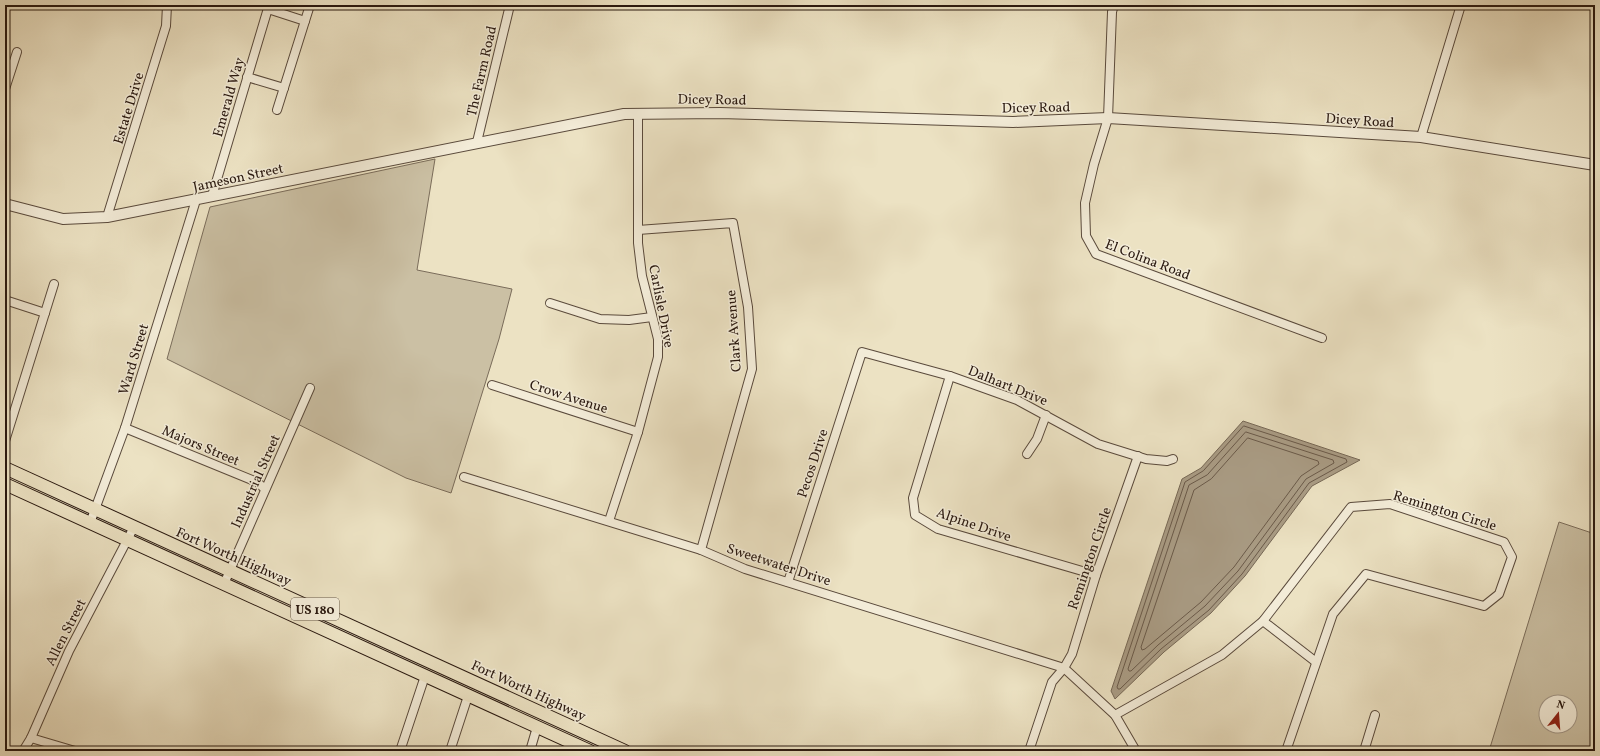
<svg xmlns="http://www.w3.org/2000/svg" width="1600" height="756" viewBox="0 0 1600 756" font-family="Vollkorn,serif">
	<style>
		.green { fill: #cbc0a4; stroke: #7a6c5a; fill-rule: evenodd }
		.water { fill: #aa9d86; stroke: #766856 }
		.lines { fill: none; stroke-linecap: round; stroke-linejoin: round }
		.shore { stroke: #6a5a4a; stroke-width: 1 }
		.minor-casing { stroke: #5a4a3c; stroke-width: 10 }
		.tertiary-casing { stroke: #5a4a3c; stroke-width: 12 }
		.primary-casing { stroke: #29180f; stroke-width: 14 }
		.minor { stroke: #f3ecd8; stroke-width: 8 }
		.tertiary { stroke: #f3ecd8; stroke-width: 10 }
		.primary { stroke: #ece2c3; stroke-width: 12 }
		.labels { text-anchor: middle; stroke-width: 3; stroke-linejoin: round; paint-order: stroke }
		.shield { fill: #f3ecd8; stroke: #66584b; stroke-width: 1 }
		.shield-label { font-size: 13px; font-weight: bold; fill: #29180f }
		.street-label { font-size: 14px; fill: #29180f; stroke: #f3ecd8 }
	</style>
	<rect width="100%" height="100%" fill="#ece2c3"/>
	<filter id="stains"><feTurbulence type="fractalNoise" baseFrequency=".005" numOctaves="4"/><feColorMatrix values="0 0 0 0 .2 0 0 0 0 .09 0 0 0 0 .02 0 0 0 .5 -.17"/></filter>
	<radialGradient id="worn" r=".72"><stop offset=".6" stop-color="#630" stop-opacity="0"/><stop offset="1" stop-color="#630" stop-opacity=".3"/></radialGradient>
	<g class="green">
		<polygon points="435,159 417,270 512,289 499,339 451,493 406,478 167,359 210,207"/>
		<path d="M1559,522L1595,534V751H1489ZM1546,702H1570V726H1546Z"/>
	</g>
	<polygon class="water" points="1243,421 1360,460 1312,486 1245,576 1211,613 1164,652 1115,699 1111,691 1182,479 1201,468"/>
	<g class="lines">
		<g class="shore">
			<polygon points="1244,426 1346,459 1347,462 1309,483 1242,574 1209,610 1161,649 1120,689 1118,689 1117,687 1185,482 1203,471"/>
			<polygon points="1246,432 1333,460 1334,463 1306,479 1238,571 1205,606 1158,645 1131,671 1129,671 1128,669 1189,485 1207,475"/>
			<polygon points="1248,438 1318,461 1319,464 1301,476 1234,567 1201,602 1145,649 1142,650 1141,647 1194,490 1211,479"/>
		</g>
		<g class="minor-casing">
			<g id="minor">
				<polyline points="1114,5 1112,12 1108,118 1094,164 1085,203 1086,236 1096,254 1322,338"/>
				<polyline points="268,9 305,21"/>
				<polyline points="247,77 284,88"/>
				<polyline points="5,89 17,52"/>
				<polyline points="277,110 310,5"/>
				<polyline points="1421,137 1461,5"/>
				<polyline points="477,142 510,5"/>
				<polyline points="212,196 269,5"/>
				<polyline points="107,217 166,26 167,5"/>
				<polyline points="638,230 733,223 748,307 752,369 701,550"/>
				<polyline points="5,300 45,313"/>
				<polyline points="550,303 600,319 629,320 652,317"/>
				<polyline points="950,376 913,498 915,515 938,529 1096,575"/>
				<polyline points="492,385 638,432"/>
				<polyline points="125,428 257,482 265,489"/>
				<polyline points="5,441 54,284"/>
				<polyline points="1027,454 1037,439 1046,415"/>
				<polyline points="464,477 701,550 745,569 1064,668 1115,715 1136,751"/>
				<polyline points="609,521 638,432 658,357 658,339 642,276 638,243 638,113"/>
				<polyline points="90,523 125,428 196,200"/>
				<polyline points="788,582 862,352 950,376 1017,400 1098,444 1146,459 1167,461 1173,459"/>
				<polyline points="224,584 310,388"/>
				<polyline points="1263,621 1316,662"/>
				<polyline points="1115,715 1222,655 1263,621 1351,507 1390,504 1504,542 1512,557 1499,594 1484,606 1366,574 1333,614 1286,751"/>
				<polyline points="31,738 75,751"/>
				<polyline points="23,751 31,738 69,651 134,527"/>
				<polyline points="400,751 425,676"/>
				<polyline points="450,751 468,696"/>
				<polyline points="530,751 537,727"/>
				<polyline points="1029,751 1052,682 1064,668 1072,654 1096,575 1138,456"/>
				<polyline points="1364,751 1375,715"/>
			</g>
		</g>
		<g class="tertiary-casing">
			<polyline id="tertiary" points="5,204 63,219 107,217 624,114 720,113 1013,122 1108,118 1421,137 1595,165"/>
		</g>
		<g class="primary-casing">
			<g id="primary">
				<polyline points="5,468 625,751"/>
				<polyline points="5,484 590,751"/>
			</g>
		</g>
		<use href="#minor" class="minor"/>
		<use href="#tertiary" class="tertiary"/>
		<use href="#primary" class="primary"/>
	</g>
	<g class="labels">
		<rect class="shield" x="291" y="598" width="48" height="22" rx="3"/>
		<g class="shield-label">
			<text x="315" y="614">US 180</text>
		</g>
		<g class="street-label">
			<text transform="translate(481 71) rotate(-77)" y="5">The Farm Road</text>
			<text transform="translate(228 97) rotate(-74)" y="5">Emerald Way</text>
			<text transform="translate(712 99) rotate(1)" y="5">Dicey Road</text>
			<text transform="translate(1036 107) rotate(-1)" y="5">Dicey Road</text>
			<text transform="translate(128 108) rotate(-73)" y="5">Estate Drive</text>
			<text transform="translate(1360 120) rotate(4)" y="5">Dicey Road</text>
			<text transform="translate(238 177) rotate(-12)" y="5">Jameson Street</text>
			<text transform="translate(1148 259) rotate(21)" y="5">El Colina Road</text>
			<text transform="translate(662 306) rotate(79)" y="5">Carlisle Drive</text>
			<text transform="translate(733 331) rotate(-94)" y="5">Clark Avenue</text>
			<text transform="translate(133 359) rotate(-73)" y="5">Ward Street</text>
			<text transform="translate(1008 385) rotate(22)" y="5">Dalhart Drive</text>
			<text transform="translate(569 396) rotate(18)" y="5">Crow Avenue</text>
			<text transform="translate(201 445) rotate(23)" y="5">Majors Street</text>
			<text transform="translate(812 463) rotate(-72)" y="5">Pecos Drive</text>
			<text transform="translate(255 481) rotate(-66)" y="5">Industrial Street</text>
			<text transform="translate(1445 510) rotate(17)" y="5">Remington Circle</text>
			<text transform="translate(974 524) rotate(19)" y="5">Alpine Drive</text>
			<text transform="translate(234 556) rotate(24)" y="5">Fort Worth Highway</text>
			<text transform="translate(1089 558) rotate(-71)" y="5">Remington Circle</text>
			<text transform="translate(779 564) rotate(18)" y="5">Sweetwater Drive</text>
			<text transform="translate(65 632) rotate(-63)" y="5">Allen Street</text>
			<text transform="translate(529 690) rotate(25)" y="5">Fort Worth Highway</text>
		</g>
	</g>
	<rect width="1600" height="756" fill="none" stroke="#ece2c3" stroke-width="20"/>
	<rect x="6" y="6" width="1588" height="744" fill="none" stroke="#29180f" stroke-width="2"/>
	<rect x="10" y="10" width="1580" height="736" fill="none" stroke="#29180f"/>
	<g transform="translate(1558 714) rotate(17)"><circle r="19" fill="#f3ecd8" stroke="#a29788"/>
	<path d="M0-3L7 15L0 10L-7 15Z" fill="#8f2418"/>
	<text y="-6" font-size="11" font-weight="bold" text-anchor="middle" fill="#29180f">N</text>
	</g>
	<rect width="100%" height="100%" filter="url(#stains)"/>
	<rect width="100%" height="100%" fill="url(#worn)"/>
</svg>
